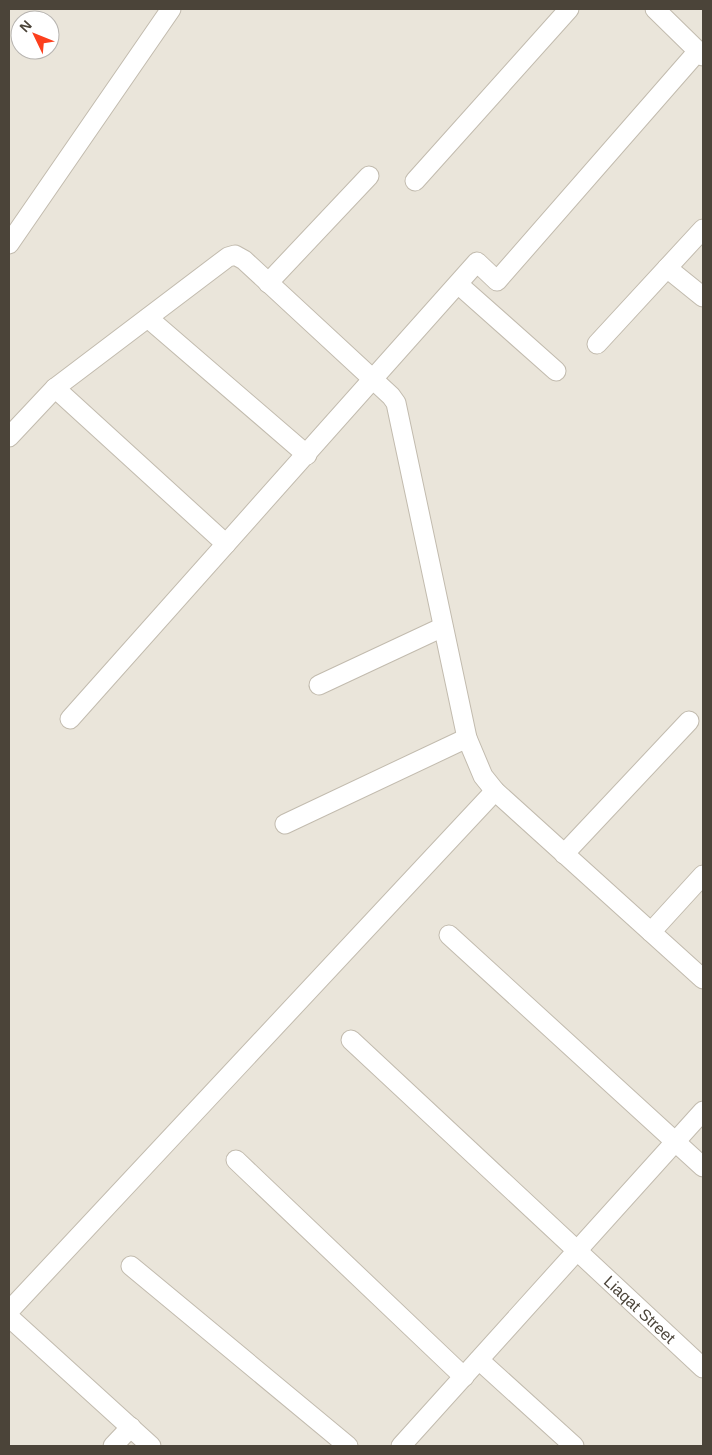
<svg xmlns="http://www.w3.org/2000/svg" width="712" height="1455" viewBox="0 0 712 1455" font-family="Helvetica,sans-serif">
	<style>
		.residential { fill: #eae5da; fill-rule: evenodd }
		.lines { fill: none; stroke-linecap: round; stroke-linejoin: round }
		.minor-casing { stroke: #c2bbae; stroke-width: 21 }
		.minor { stroke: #fff; stroke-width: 19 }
		.labels { text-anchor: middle; stroke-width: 5; stroke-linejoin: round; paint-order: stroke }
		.street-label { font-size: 16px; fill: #4b4439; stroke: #fff }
	</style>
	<rect width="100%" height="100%" fill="#f6f3ec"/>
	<path class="residential" d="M9,9H703V1446H9ZM20,20H50V50H20Z"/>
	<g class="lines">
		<g class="minor-casing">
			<g id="minor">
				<polyline points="655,9 703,56"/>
				<polyline points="415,181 569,9"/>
				<polyline points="9,244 171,9"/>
				<polyline points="667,268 703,297"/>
				<polyline points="268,283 369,176"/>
				<polyline points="458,284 556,371"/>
				<polyline points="148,318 307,455"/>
				<polyline points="597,344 703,229"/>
				<polyline points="55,388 226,544"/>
				<polyline points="9,437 55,388 228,257 235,255 244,260 391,396 396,403 467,738 483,776 495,791 703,979"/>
				<polyline points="319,685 443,627"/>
				<polyline points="70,719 477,262 497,281 698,51"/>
				<polyline points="285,824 467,738"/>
				<polyline points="564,854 689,721"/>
				<polyline points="651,932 703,875"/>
				<polyline points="449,935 703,1167"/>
				<path id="s1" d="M351,1040L703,1368"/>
				<polyline points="236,1160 464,1377"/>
				<polyline points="131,1266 348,1446"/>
				<polyline points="9,1311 495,791"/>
				<polyline points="9,1317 151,1446"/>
				<polyline points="479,1360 574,1446"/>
				<polyline points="113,1446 131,1427"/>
				<polyline points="401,1446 703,1111"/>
			</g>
		</g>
		<use href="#minor" class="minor"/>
	</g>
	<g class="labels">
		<g class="street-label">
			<text dy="6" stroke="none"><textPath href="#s1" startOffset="395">Liaqat Street</textPath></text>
		</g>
	</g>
	<rect width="712" height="1455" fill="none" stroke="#4b4439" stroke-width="20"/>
	<g transform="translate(35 35) rotate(313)"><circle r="24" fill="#ffffff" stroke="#b7b4b0"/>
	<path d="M0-4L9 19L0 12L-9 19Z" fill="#fc3f1d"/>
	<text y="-8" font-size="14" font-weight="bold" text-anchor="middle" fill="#4b4439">N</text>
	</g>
</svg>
